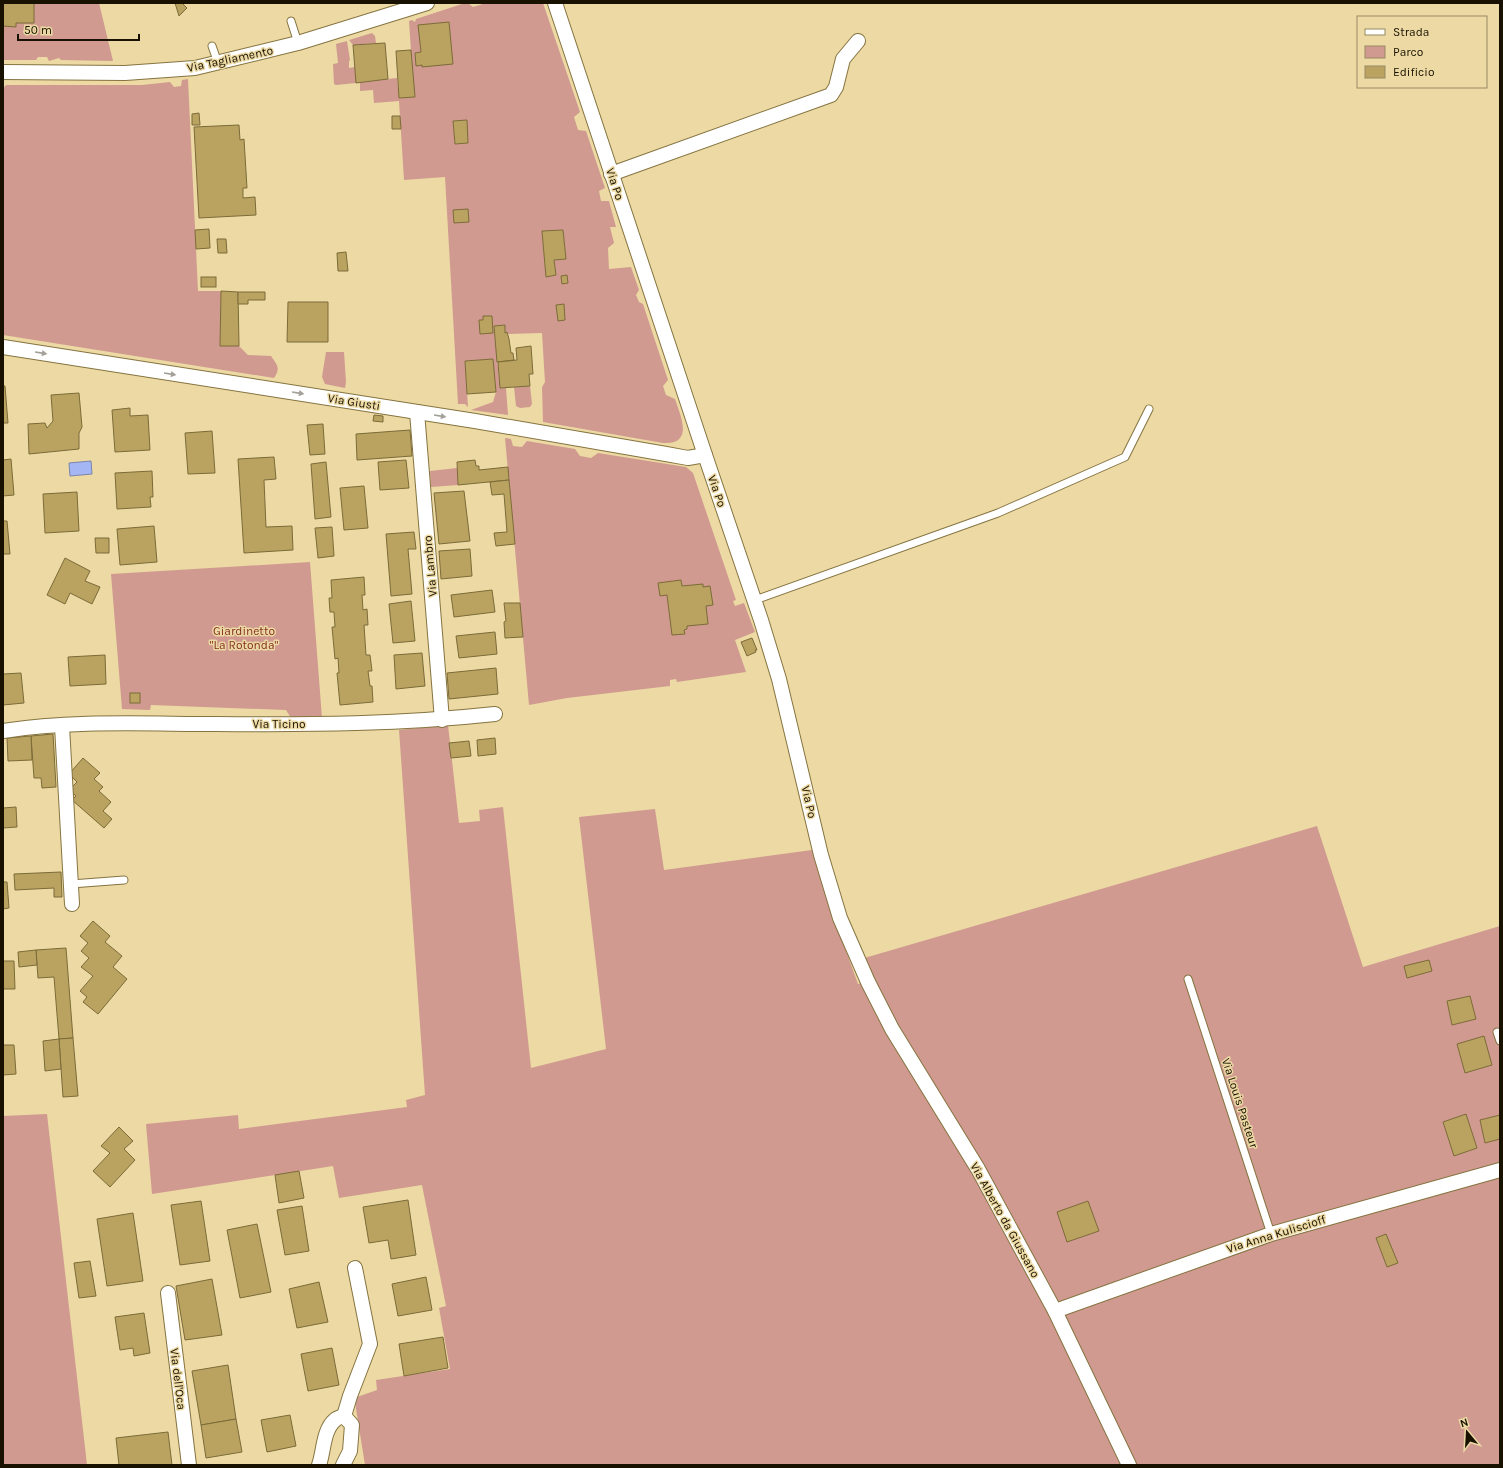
<svg xmlns="http://www.w3.org/2000/svg" width="1503" height="1468" viewBox="0 0 1503 1468" font-family="Karla,sans-serif">
	<style>
		.green { fill: #d09a90; fill-rule: evenodd }
		.water { fill: #a4b7f4; stroke: #7a85ab }
		.building { fill: #baa361; stroke: #7c6b38 }
		.lines { fill: none; stroke-linecap: round; stroke-linejoin: round }
		.lane-casing { stroke: #857441; stroke-width: 9 }
		.street-casing { stroke: #857441; stroke-width: 16 }
		.lane { stroke: #fff; stroke-width: 7 }
		.street { stroke: #fff; stroke-width: 14 }
		.oneway { fill: #a3a099 }
		.labels { text-anchor: middle; stroke-width: 3; stroke-linejoin: round; paint-order: stroke }
		.street-label { font-size: 12px; fill: #181100; stroke: #ecd9a3 }
		.park-label { font-size: 12px; fill: #832e21; stroke: #ecd9a3 }
	</style>
	<rect width="100%" height="100%" fill="#ecd9a3"/>
	<g class="green">
		<polygon points="3,3 99,3 113,61 61,60 59,58 49,61 47,57 38,57 36,60 3,60"/>
		<path d="M465,3H468L473,7L483,4V3H543L580,112L574,117L578,130L586,131L605,188L599,191L601,201H609L616,227H610L614,243L608,248L609,269L631,267L639,290L636,295L639,302L643,304L668,380L663,386L666,395L675,399C681,417 694,445 663,443L543,422L542,387L545,382L542,333L508,334L507,332L505,333L504,325L494,326L500,388H506L508,415L471,410L493,402L496,392L493,359L465,361L468,407L465,404H458L445,177L404,180L399,101L374,103L373,90L360,91V82L397,78L399,98L414,97L409,21L412,20L415,22L416,19ZM466,120L468,143L455,144L453,121ZM563,230L566,259L554,260L556,275L546,277L542,231Z"/>
		<polygon points="372,33 375,36 376,43 353,45 349,40"/>
		<polygon points="347,41 350,60 349,61 349,68 355,67 356,83 336,85 334,84 333,64 338,63 336,44"/>
		<path d="M188,79L198,291H221L220,346H239L248,355L271,356C277,365 281,368 274,378L3,335V89L6,85H142L170,82L174,87L181,86L182,80Z"/>
		<polygon points="326,352 344,352 346,382 345,388 325,384 322,377"/>
		<polygon points="530,386 532,404 530,407 520,408 516,406 514,387"/>
		<polygon points="505,438 511,439 513,446 522,447 527,441 575,449 580,456 591,458 598,453 686,467 693,473 736,600 733,601 735,606 744,603 755,632 735,640 746,672 677,682 676,679 670,680 670,686 567,698 529,705"/>
		<polygon points="457,468 458,485 431,487 430,471"/>
		<polygon points="310,562 322,718 291,718 286,710 151,705 150,710 122,709 111,574"/>
		<polygon points="448,725 459,823 480,821 479,810 503,807 531,1068 606,1049 579,817 655,809 664,870 812,850 825,893 858,984 870,981 861,959 1317,826 1363,967 1500,926 1500,1465 365,1465 356,1409 355,1400 357,1397 377,1390 376,1380 450,1369 439,1308 446,1306 422,1185 339,1198 333,1166 152,1194 146,1124 238,1115 239,1129 407,1107 406,1100 425,1095 399,730"/>
		<polygon points="47,1114 87,1465 3,1465 3,1116"/>
	</g>
	<polygon class="water" points="91,461 92,474 70,476 69,463"/>
	<g class="building">
		<polygon points="3,3 34,3 34,23 16,23 16,27 3,26"/>
		<polygon points="175,3 182,3 187,8 179,16"/>
		<polygon points="449,22 453,64 422,67 422,65 416,66 415,53 421,52 418,25"/>
		<polygon points="385,43 388,79 356,83 353,45"/>
		<polygon points="411,50 415,97 399,98 396,51"/>
		<polygon points="199,113 200,125 192,125 192,114"/>
		<polygon points="392,116 400,116 401,129 392,129"/>
		<polygon points="467,120 468,143 455,144 453,121"/>
		<polygon points="239,125 240,140 244,139 247,188 243,188 243,198 255,197 256,215 199,218 194,127"/>
		<polygon points="468,209 469,222 454,223 453,210"/>
		<polygon points="209,229 210,248 196,249 195,230"/>
		<polygon points="563,230 566,259 554,260 556,275 546,277 542,231"/>
		<polygon points="217,239 226,239 227,253 218,253"/>
		<polygon points="346,252 348,271 338,271 337,253"/>
		<polygon points="567,275 568,283 562,284 561,276"/>
		<rect x="201" y="277" width="15" height="10"/>
		<polygon points="221,291 238,292 239,346 220,346"/>
		<polygon points="238,292 265,292 265,300 248,300 248,304 238,304"/>
		<polygon points="288,302 328,302 328,342 287,342"/>
		<polygon points="564,304 565,320 558,321 556,305"/>
		<polygon points="483,316 492,316 493,333 480,334 479,320 483,320"/>
		<polygon points="505,325 505,333 507,332 509,339 511,353 513,353 514,360 497,362 494,326"/>
		<polygon points="531,346 533,374 529,374 530,386 500,388 498,362 517,360 516,348"/>
		<polygon points="493,359 496,392 467,394 465,361"/>
		<polygon points="3,386 5,386 8,423 3,423"/>
		<polygon points="79,393 82,427 79,433 79,449 29,454 28,424 45,423 47,428 53,421 51,395"/>
		<polygon points="130,408 130,416 148,415 150,450 115,452 112,410"/>
		<polygon points="374,415 383,416 383,422 373,421"/>
		<polygon points="323,424 325,454 310,455 307,425"/>
		<polygon points="410,430 412,456 357,460 356,434"/>
		<polygon points="212,431 215,473 188,474 185,433"/>
		<polygon points="274,457 276,479 264,480 266,527 292,526 293,550 244,553 238,459"/>
		<polygon points="11,459 14,495 3,496 3,460"/>
		<polygon points="406,460 409,488 380,490 378,462"/>
		<polygon points="475,460 476,466 479,466 479,470 508,467 509,480 458,485 457,462"/>
		<polygon points="326,462 331,517 315,519 311,464"/>
		<polygon points="152,471 153,497 150,497 151,507 117,509 115,473"/>
		<polygon points="509,480 515,544 496,546 494,533 507,532 504,494 492,495 490,482"/>
		<polygon points="364,486 368,528 344,530 340,488"/>
		<polygon points="464,491 470,541 439,544 434,493"/>
		<polygon points="77,492 79,531 45,533 43,494"/>
		<polygon points="3,521 7,521 10,554 3,554"/>
		<polygon points="154,526 157,562 120,565 117,529"/>
		<polygon points="332,527 334,556 318,558 315,528"/>
		<polygon points="414,532 416,549 408,549 412,594 391,596 386,534"/>
		<polygon points="95,538 109,538 109,553 96,553"/>
		<polygon points="470,549 472,576 441,579 439,551"/>
		<polygon points="65,558 90,571 85,581 100,587 92,604 70,593 65,604 47,595"/>
		<polygon points="364,577 365,595 362,595 363,610 367,609 368,625 364,625 366,655 370,655 372,671 368,671 370,686 372,686 373,702 340,705 337,673 339,673 338,658 335,659 332,627 335,627 334,612 330,612 329,598 332,598 331,580"/>
		<polygon points="681,580 682,586 703,584 703,587 710,586 713,605 706,606 708,624 687,626 687,629 684,630 685,634 672,635 667,595 660,596 658,583"/>
		<polygon points="492,590 495,612 454,617 451,595"/>
		<polygon points="411,601 415,641 393,643 389,604"/>
		<polygon points="504,603 520,603 523,637 505,638 504,622 506,621"/>
		<polygon points="495,632 497,654 459,658 456,636"/>
		<polygon points="752,638 757,650 755,650 756,652 747,656 741,642"/>
		<polygon points="422,653 425,686 396,689 394,655"/>
		<polygon points="105,655 106,684 70,686 68,657"/>
		<polygon points="496,668 498,694 449,699 447,673"/>
		<polygon points="21,673 24,703 3,705 3,674"/>
		<rect x="130" y="693" width="10" height="10"/>
		<polygon points="53,734 56,787 42,788 41,778 34,778 31,736"/>
		<polygon points="31,736 32,760 8,761 7,738"/>
		<polygon points="495,738 496,754 478,756 477,740"/>
		<polygon points="469,741 471,756 451,758 449,743"/>
		<polygon points="83,758 100,773 94,779 103,787 99,791 111,802 103,811 112,819 104,828 72,800 76,796 69,790 77,782 69,774"/>
		<polygon points="16,807 17,827 3,828 3,808"/>
		<polygon points="61,872 62,897 54,897 54,888 15,890 14,874"/>
		<polygon points="3,882 7,882 9,908 3,909"/>
		<polygon points="93,921 110,936 105,942 122,956 113,967 127,979 98,1014 83,1002 87,997 80,991 93,976 81,967 89,958 81,951 88,943 80,936"/>
		<polygon points="66,948 73,1038 59,1039 54,977 38,978 36,950"/>
		<polygon points="36,950 37,965 19,967 18,952"/>
		<polygon points="1429,960 1432,971 1407,978 1404,966"/>
		<polygon points="3,961 14,961 15,989 3,989"/>
		<polygon points="1470,996 1476,1019 1452,1025 1447,1001"/>
		<polygon points="1484,1036 1492,1065 1465,1073 1457,1044"/>
		<polygon points="73,1038 78,1096 63,1097 59,1039"/>
		<polygon points="59,1039 61,1069 45,1071 43,1041"/>
		<polygon points="3,1045 14,1045 16,1074 3,1075"/>
		<polygon points="1466,1114 1477,1148 1454,1156 1443,1122"/>
		<polygon points="1500,1115 1500,1139 1485,1143 1480,1120"/>
		<polygon points="119,1127 133,1141 124,1149 135,1160 110,1187 93,1171 110,1153 101,1146"/>
		<polygon points="299,1171 304,1198 279,1203 275,1175"/>
		<polygon points="408,1200 416,1255 391,1259 388,1240 369,1243 363,1207"/>
		<polygon points="201,1201 210,1261 180,1265 171,1205"/>
		<polygon points="1088,1201 1099,1231 1067,1242 1057,1212"/>
		<polygon points="302,1206 309,1251 285,1255 277,1210"/>
		<polygon points="133,1213 143,1281 107,1286 97,1219"/>
		<polygon points="257,1224 271,1292 240,1298 227,1230"/>
		<polygon points="1386,1234 1398,1263 1387,1267 1376,1238"/>
		<polygon points="90,1261 96,1296 79,1298 74,1263"/>
		<polygon points="426,1277 432,1310 398,1316 392,1284"/>
		<polygon points="212,1279 222,1335 185,1340 176,1286"/>
		<polygon points="319,1282 328,1322 297,1328 289,1289"/>
		<polygon points="144,1313 150,1353 134,1356 133,1348 120,1350 115,1317"/>
		<polygon points="443,1337 448,1368 404,1376 399,1344"/>
		<polygon points="332,1348 339,1385 308,1391 301,1354"/>
		<polygon points="228,1365 236,1419 201,1425 192,1371"/>
		<polygon points="290,1415 296,1446 267,1452 261,1420"/>
		<polygon points="236,1419 242,1452 206,1458 201,1425"/>
		<polygon points="168,1432 172,1465 119,1465 116,1438"/>
	</g>
	<g class="lines">
		<g class="lane-casing">
			<g id="lane">
				<polyline points="291,21 298,43"/>
				<polyline points="212,46 218,63"/>
				<polyline points="755,600 998,513 1125,457 1149,409"/>
				<polyline points="71,884 124,880"/>
				<polyline points="1188,979 1271,1234"/>
				<polyline points="1497,1032 1500,1041"/>
			</g>
		</g>
		<g class="street-casing">
			<g id="street">
				<polyline points="555,3 705,455 761,620 779,679 821,855 840,918 868,982 892,1029 978,1169 1055,1311 1129,1465"/>
				<polyline points="3,72 125,73 195,68 298,43 427,3"/>
				<polyline points="611,174 831,95 836,87 843,59 858,41"/>
				<polyline points="3,347 475,421 666,454 688,458 705,455"/>
				<polyline points="417,412 442,720"/>
				<polyline points="62,726 72,904"/>
				<path d="M3,731C74,720 146,724 217,724C310,725 403,724 495,714"/>
				<polyline points="168,1293 189,1465"/>
				<polyline points="1055,1311 1271,1234 1500,1170"/>
				<polyline points="344,1416 350,1396 370,1344 355,1268"/>
				<path d="M319,1465C324,1451 323,1430 335,1420C337,1418 341,1417 344,1416L352,1425L350,1451L343,1465"/>
			</g>
		</g>
		<use href="#lane" class="lane"/>
		<use href="#street" class="street"/>
	</g>
	<defs><path id="oneway-solid" d="M-6-.8H1V-3.2L6.5 0L1 3.2V.8H-6Z"/></defs>
	<g class="oneway">
		<use href="#oneway-solid" transform="translate(41 353) rotate(9)"/>
		<use href="#oneway-solid" transform="translate(170 374) rotate(9)"/>
		<use href="#oneway-solid" transform="translate(298 393) rotate(9)"/>
		<use href="#oneway-solid" transform="translate(440 416) rotate(9)"/>
	</g>
	<g class="labels">
		<g class="street-label">
			<text transform="translate(230 59) rotate(-12)" y="4">Via Tagliamento</text>
			<text transform="translate(615 184) rotate(72)" y="4">Via Po</text>
			<text transform="translate(354 402) rotate(9)" y="4">Via Giusti</text>
			<text transform="translate(717 491) rotate(71)" y="4">Via Po</text>
			<text transform="translate(430 566) rotate(-95)" y="4">Via Lambro</text>
			<text x="279" y="728">Via Ticino</text>
			<text transform="translate(809 802) rotate(77)" y="4">Via Po</text>
			<text transform="translate(1240 1103) rotate(72)" y="4">Via Louis Pasteur</text>
			<text transform="translate(1005 1220) rotate(61)" y="4">Via Alberto da Giussano</text>
			<text transform="translate(1276 1234) rotate(-17)" y="4">Via Anna Kuliscioff</text>
			<text transform="translate(178 1379) rotate(83)" y="4">Via dell'Oca</text>
		</g>
		<g class="park-label">
			<text x="244" y="635">Giardinetto<tspan x="244" dy="14">"La Rotonda"</tspan></text>
		</g>
	</g>
	<rect width="1503" height="1468" fill="none" stroke="#181100" stroke-width="8"/>
	<rect x="1357" y="16" width="130" height="72" fill="#ecd9a3" stroke="#978962"/>
	<rect x="1365" y="29" width="20" height="6" fill="#ffffff" stroke="#978962"/>
	<text x="1393" y="36" font-size="12" fill="#181100">Strada</text>
	<rect x="1365" y="46" width="20" height="12" fill="#d09a90" stroke="#978962"/>
	<text x="1393" y="56" font-size="12" fill="#181100">Parco</text>
	<rect x="1365" y="66" width="20" height="12" fill="#baa361" stroke="#978962"/>
	<text x="1393" y="76" font-size="12" fill="#181100">Edificio</text>
	<g transform="translate(1467 1432) rotate(342)" stroke="#ecd9a3" stroke-width="3" paint-order="stroke">
	<path d="M0-3L7 15L0 10L-7 15Z" fill="#181100"/>
	<text y="-6" font-size="11" font-weight="bold" text-anchor="middle" fill="#181100">N</text>
	</g>
	<path d="M18 34v6h121v-6" fill="none" stroke="#181100" stroke-width="2"/>
	<text x="24" y="34" font-size="12" fill="#181100" stroke="#ecd9a3" stroke-width="3" paint-order="stroke">50 m</text>
</svg>
